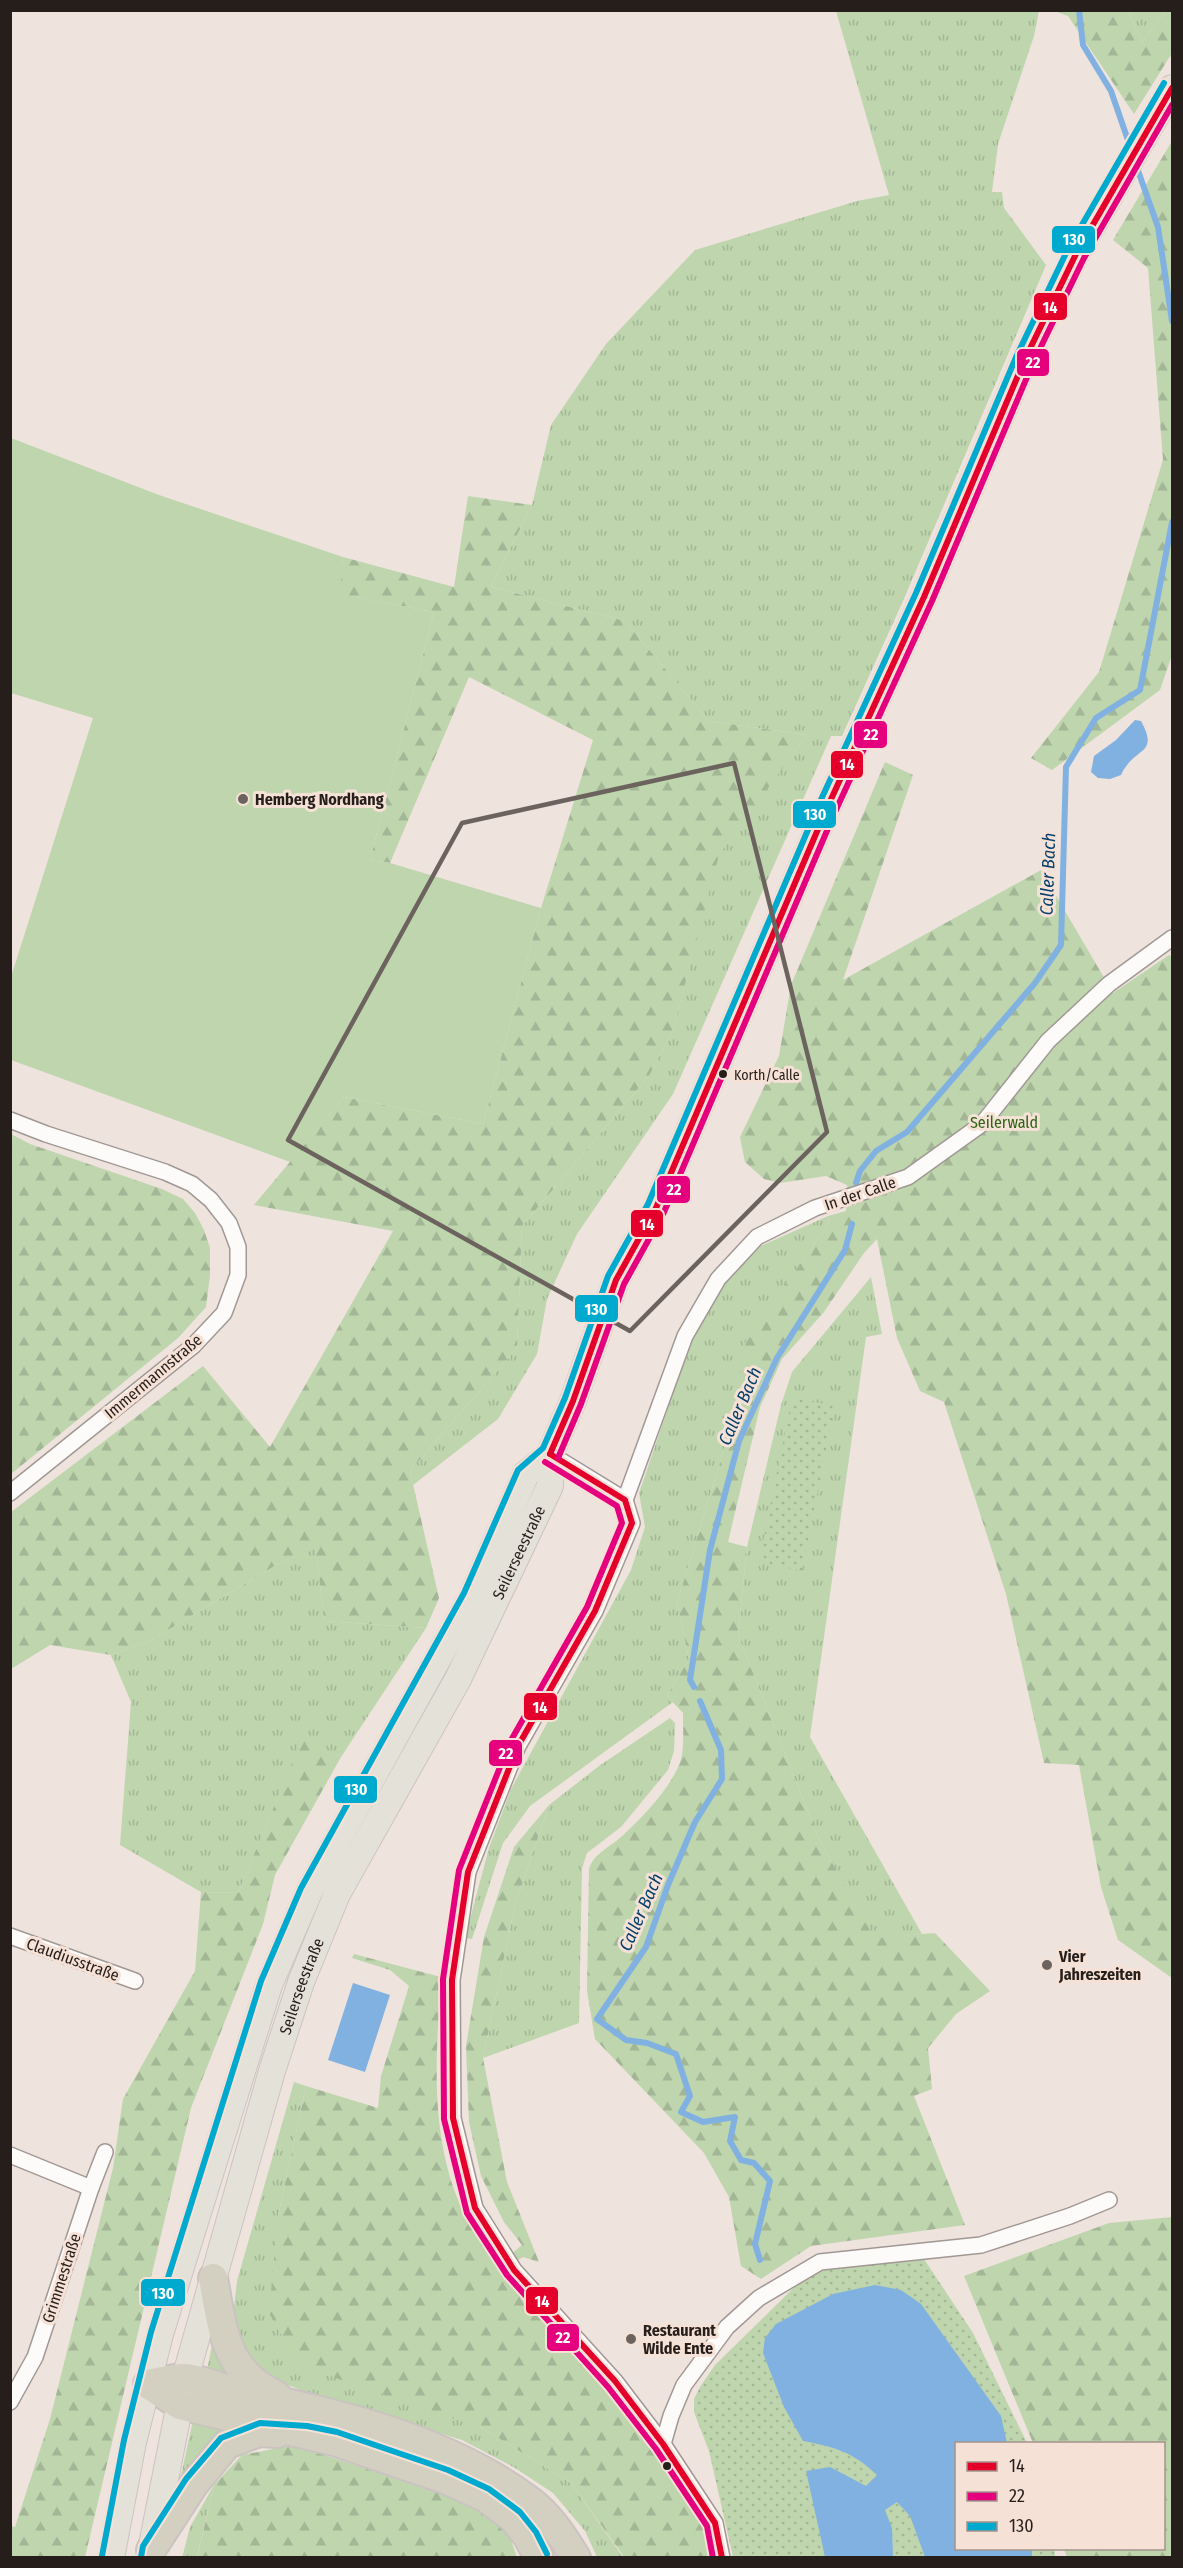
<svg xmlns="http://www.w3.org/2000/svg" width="1183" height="2568" viewBox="0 0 1183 2568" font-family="'Fira Sans Condensed',sans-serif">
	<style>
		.grass { fill: url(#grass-tufts) }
		.forest { fill: url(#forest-firs) }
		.park { fill: url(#park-dots) }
		.pitch { fill: #bed5ae }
		.water { fill: #81b1e0 }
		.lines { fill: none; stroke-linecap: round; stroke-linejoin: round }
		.stream { stroke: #81b1e0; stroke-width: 6 }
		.minor-casing { stroke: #a19894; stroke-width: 18 }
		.primary-casing { stroke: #cac3c1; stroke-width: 28 }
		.motorway-casing { stroke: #cac3c1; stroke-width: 32 }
		.minor { stroke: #fdfbfa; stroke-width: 15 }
		.primary { stroke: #e4e1d8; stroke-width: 26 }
		.motorway { stroke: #d3d0c1; stroke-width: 28 }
		.bus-1-casing { stroke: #f6e1d6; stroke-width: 10 }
		.bus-2-casing { stroke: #f6e1d6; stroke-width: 10 }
		.bus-3-casing { stroke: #f6e1d6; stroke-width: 10 }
		.bus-1 { stroke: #e4002b; stroke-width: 6 }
		.bus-2 { stroke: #e5007d; stroke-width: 6 }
		.bus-3 { stroke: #00a9ce; stroke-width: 6 }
		.marked { fill: none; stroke: #6c635e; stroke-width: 4.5; stroke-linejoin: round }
		.poi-dot { fill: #6c635e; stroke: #f6e1d6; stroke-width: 2 }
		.bus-dot { fill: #251e1a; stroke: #f6e1d6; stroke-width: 2 }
		.labels { text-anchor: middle; stroke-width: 6; stroke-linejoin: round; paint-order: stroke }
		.bus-label { font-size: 14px; fill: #251e1a; stroke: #f6e1d6; text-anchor: start }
		.poi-label { font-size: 16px; font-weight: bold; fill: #251e1a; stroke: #f6e1d6; text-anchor: start }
		.park-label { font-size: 16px; fill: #2b6515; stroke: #f6e1d6 }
		.street-label { font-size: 16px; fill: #251e1a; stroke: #f6e1d6 }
		.water-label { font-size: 18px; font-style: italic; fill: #053f6c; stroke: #f6e1d6 }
		.line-badge { stroke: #f6e1d6; stroke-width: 2 }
		.badge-label { font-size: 16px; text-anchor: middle; font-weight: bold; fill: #fff }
	</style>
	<defs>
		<pattern id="grass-tufts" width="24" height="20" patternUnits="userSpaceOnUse" patternTransform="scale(1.5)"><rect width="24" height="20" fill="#bed5ae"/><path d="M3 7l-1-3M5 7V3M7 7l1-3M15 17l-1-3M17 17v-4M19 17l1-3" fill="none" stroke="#a3b695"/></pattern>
		<pattern id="forest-firs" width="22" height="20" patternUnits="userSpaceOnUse" patternTransform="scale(1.5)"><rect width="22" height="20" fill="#bed5ae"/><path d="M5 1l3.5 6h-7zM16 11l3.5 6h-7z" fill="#a3b695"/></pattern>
		<pattern id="park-dots" width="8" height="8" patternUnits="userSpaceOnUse" patternTransform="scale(1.5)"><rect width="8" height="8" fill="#bed5ae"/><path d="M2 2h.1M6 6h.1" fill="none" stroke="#a3b695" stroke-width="1.8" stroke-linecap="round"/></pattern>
	</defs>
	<rect width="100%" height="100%" fill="#efe3dd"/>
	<g class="grass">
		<polygon points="836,11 1039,11 1034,36 998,144 992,192 1002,192 1004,208 1046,265 903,601 842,736 831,736 673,1094 577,1234 547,1299 537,1354 498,1419 413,1485 410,1471 517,1348 522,1226 649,1076 673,1030 718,855 807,735 709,721 625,621 491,587 532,505 551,425 606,344 695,250 857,201 889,195"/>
		<polygon points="1128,11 1166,11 1142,42"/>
		<polygon points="828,1216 829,1223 743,1347 740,1397 677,1603 689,1659 667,1696 673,1702 530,1806 503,1843 472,1939 465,1938 489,1848 511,1789 631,1570 645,1527 639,1493 691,1341 724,1284 761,1246"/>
		<polygon points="871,1277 882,1334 866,1337 810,1737 922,1934 874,1939 818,1837 738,1635 747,1547 781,1405 792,1372"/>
		<polygon points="316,1548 324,1621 426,1628 341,1757 302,1740 238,1893 201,1892 120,1845 131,1702 111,1655 148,1642 281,1562"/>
		<polygon points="670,1718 675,1723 674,1751 668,1770 621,1827 587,1853 582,1868 579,2023 483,2058 515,1905 549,1805 599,1766"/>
		<polygon points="294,2082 306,2086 278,2216 403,2400 484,2429 571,2483 623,2557 597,2557 585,2531 553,2493 515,2468 462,2440 306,2392 273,2379 245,2354 232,2323 237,2281"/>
		<polygon points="213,2340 241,2379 207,2370"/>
		<polygon points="193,2420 234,2425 180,2480"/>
		<polygon points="214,2485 197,2557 182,2558 190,2527"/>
	</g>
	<g class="forest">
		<polygon points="1054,11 1128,11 1142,42 1166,11 1172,11 1172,53 1134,114 1068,16"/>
		<polygon points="1172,141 1172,655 1160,690 1052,770 1031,758 1099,672 1163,460 1148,268 1113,240"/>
		<polygon points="468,496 532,505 491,587 625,621 709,721 807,735 719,855 673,1030 649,1076 522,1226 517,1348 410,1471 439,1598 426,1628 324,1621 316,1549 281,1562 148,1642 111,1655 50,1645 11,1669 11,1512 203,1366 270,1447 393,1231 254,1205 344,1097 483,1124 541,908 593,740 469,677 390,863 370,860 434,612 339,594 343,557 454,587"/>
		<path d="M885,762L913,775L843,980L1041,870L1113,993L1169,955L1172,957V1978L1118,1940L1101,1887L1079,1765L1044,1763L1006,1594L944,1402L920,1391L897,1338L877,1239L864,1253L824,1312L782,1359L760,1407L728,1542L747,1547L738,1635L818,1837L874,1938L935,1933L990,1991L956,2014L928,2048L932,2089L914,2096L965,2225L811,2246L761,2279L741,2266L729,2197L704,2153L595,2039L587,1991L589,1869C594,1853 609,1848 621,1837C641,1819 677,1782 682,1755C684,1742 683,1726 683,1713L667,1696L689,1659L677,1603L740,1397L742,1347L829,1223L828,1216L846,1211L847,1185L826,1176L780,1183L764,1179L745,1162L740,1137L779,1056L791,985Z"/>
		<polygon points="11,1134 30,1144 162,1189 183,1199 195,1213 204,1230 210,1248 210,1275 206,1307 178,1338 11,1474"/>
		<polygon points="302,1739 341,1757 275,1875 263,1924 191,2108 85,2557 11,2557 11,2526 15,2527 50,2419 113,2168 123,2099 195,1971 201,1892 238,1893"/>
		<path d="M549,1805L515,1905L483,2058L507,2182L539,2262L523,2257L500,2271L589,2371L648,2443L704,2529L711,2557H624L571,2483L484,2429L298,2365L269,2313L278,2216L306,2086L378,2108L381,2076L409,1986L390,1970L352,1958L354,1954L441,1977C436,2054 429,2134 461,2207C470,2227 485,2247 497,2266L522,2245L504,2222L481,2176L469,2122L466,2046L484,1937L514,1847Z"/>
		<polygon points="1172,2217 1172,2557 1067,2557 1064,2549 1164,2548 1164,2444 1033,2443 964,2276 1109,2223"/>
		<polygon points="293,2445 473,2503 508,2532 517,2557 197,2558 214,2485 242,2455"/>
	</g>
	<g class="park">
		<polygon points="792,1398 835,1406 802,1571 759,1562"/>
		<polygon points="918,2250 973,2333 1027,2443 956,2444 956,2548 1054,2549 1055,2557 733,2557 709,2451 694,2412 694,2399 700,2387 715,2365 820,2262"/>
	</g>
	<polygon class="pitch" points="11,438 159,495 343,557 340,594 434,612 370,860 390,863 541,908 483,1124 344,1097 290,1162 11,1060 11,977 93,718 11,693"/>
	<g class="water">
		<path d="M1135,720L1141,721C1160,756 1134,746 1121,775L1110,779L1098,778L1091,772L1094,756L1116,740Z"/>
		<polygon points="353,1983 390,1995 365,2072 328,2060"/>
		<path d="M875,2285L901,2290L921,2304L1001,2416L1007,2443L956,2444V2548L1032,2549V2557H925L910,2516L897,2502L885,2510L892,2528L893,2557H825L806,2471L830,2467L866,2486L877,2475C853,2452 835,2447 803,2441L784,2407L763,2353L765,2338L776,2324L833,2294Z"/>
	</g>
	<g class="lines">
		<g class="stream">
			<polyline points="1079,10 1083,45 1111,91 1130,146"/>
			<polyline points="1136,165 1158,227 1172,321"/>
			<polyline points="856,1183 860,1171 876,1151 907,1132 1035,983 1061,945 1066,767 1096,718 1140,690 1172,522"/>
			<polyline points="694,1687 690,1680 710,1550 739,1441 777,1358 845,1250 852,1224"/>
			<polyline points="700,1701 721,1750 722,1779 695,1822 668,1885 646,1947 597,2019 626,2040 647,2043 676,2054 690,2096 681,2112 703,2122 735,2117 730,2141 741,2160 754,2163 770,2181 755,2244 760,2260"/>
		</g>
		<g class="minor-casing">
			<g id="minor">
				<polyline points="10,1120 46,1134 165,1172 192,1184 211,1200 229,1223 238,1247 238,1275 224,1313 193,1346 10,1493"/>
				<polyline points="550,1454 625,1500 632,1523 595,1611 518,1746 468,1872 452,1980 453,2118 475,2208 514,2270 615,2381 663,2444 715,2523 722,2558"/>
				<polyline points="625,1500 685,1336 718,1279 757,1237 815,1208 908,1177 982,1124 1048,1041 1109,984 1172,938"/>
				<polyline points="10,1936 135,1981"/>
				<polyline points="10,2155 91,2188"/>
				<polyline points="10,2402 35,2357 91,2188 105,2152"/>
				<polyline points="663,2444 671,2416 684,2385 727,2327 759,2298 820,2262 981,2245 1070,2216 1109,2200"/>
			</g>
		</g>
		<g class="primary-casing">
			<g id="primary">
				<path id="s1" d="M152,2545L185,2378L272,2071L301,1982L337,1894L458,1679L550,1486V1454L573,1401L616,1280L656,1208L827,808L924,597L1025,359L1076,254L1172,88"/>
				<polyline points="111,2558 133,2442 160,2334 269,1985 309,1892 472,1597 526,1474 550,1454"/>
			</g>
		</g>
		<g class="motorway-casing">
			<g id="motorway">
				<path d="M213,2278C220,2314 222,2355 253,2381C260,2387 269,2391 277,2396"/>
				<path d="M148,2384C159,2382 172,2379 184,2378C198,2378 222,2389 237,2392C338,2414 446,2438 530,2501C549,2515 564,2538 576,2558"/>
				<polyline points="148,2384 180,2405 334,2441 445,2479 485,2497 513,2518 528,2537 539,2558"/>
				<polyline points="151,2550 194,2484 227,2444 259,2432 277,2433"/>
			</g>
		</g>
		<use href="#minor" class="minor"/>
		<use href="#primary" class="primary"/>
		<use href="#motorway" class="motorway"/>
		<g class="bus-1-casing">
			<g id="bus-1">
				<polyline points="550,1454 573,1401 616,1280 656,1208 827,808 924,597 1025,359 1076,254 1172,88"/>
				<polyline points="550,1454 625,1500 632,1523 595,1611 518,1746 468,1872 452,1980 453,2118 475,2208 514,2270 615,2381 663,2444 715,2523 722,2558"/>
			</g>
		</g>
		<g class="bus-2-casing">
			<g id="bus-2">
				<polyline points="558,1458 581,1404 624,1284 664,1212 835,812 932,601 1033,363 1084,258 1172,105"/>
				<polyline points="545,1462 617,1506 622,1523 587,1607 510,1742 459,1870 443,1979 444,2119 467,2213 507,2275 608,2387 656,2449 707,2526 713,2558"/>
			</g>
		</g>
		<g class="bus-3-casing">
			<g id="bus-3">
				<polyline points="102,2556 124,2440 151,2332 261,1981 301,1888 464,1593 518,1470 543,1448 565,1398 608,1276 648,1204 819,804 916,593 1017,355 1068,249 1164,83"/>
				<polyline points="141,2557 143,2546 186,2479 221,2438 260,2423 307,2426 337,2432 448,2470 489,2489 520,2512 536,2532 547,2554"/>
			</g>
		</g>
		<use href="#bus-1" class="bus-1"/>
		<use href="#bus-2" class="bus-2"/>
		<use href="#bus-3" class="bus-3"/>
	</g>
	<path class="marked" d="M734,763L827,1132L630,1331L288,1140L462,823Z"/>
	<g class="poi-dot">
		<circle cx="243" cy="799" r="6"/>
		<circle cx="1047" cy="1965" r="6"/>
		<circle cx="631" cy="2339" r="6"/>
	</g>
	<g class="bus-dot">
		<circle cx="723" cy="1074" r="5"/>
		<circle cx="667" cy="2466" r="5"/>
	</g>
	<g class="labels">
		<g class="bus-label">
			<text x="734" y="1080">Korth/Calle</text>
		</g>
		<g class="poi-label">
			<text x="255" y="805">Hemberg Nordhang</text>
			<text x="1059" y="1962">Vier<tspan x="1059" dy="18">Jahreszeiten</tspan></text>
			<text x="643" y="2336">Restaurant<tspan x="643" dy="18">Wilde Ente</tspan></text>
		</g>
		<g class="park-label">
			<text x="1004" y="1128">Seilerwald</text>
		</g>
		<g class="street-label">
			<text transform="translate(860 1193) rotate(-19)" y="6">In der Calle</text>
			<text transform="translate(153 1376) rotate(-40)" y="6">Immermannstraße</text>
			<text dy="6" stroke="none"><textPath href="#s1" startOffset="1065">Seilerseestraße</textPath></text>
			<text transform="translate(73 1959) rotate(20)" y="6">Claudiusstraße</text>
			<text dy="6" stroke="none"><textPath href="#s1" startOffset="579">Seilerseestraße</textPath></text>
			<text transform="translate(61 2278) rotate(-72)" y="6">Grimmestraße</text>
		</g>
		<g class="water-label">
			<text transform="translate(1048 874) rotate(-88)" y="6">Caller Bach</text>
			<text transform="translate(740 1406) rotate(-67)" y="6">Caller Bach</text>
			<text transform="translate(641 1912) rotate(-66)" y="6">Caller Bach</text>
		</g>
	</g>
	<g class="line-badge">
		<rect x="1051" y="225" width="45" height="29" rx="6" fill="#00a9ce"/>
		<rect x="1033" y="292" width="35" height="29" rx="6" fill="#e4002b"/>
		<rect x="1016" y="348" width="34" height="29" rx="6" fill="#e5007d"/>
		<rect x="853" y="720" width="35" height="29" rx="6" fill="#e5007d"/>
		<rect x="830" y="750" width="34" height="29" rx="6" fill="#e4002b"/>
		<rect x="792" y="800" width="45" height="29" rx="6" fill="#00a9ce"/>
		<rect x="656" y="1175" width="35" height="29" rx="6" fill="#e5007d"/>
		<rect x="630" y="1209" width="34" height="29" rx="6" fill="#e4002b"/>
		<rect x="574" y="1294" width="45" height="29" rx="6" fill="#00a9ce"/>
		<rect x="523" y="1692" width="35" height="29" rx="6" fill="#e4002b"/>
		<rect x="488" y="1739" width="35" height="28" rx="6" fill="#e5007d"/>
		<rect x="333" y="1775" width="45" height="29" rx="6" fill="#00a9ce"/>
		<rect x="140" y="2278" width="46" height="29" rx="6" fill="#00a9ce"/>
		<rect x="525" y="2286" width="34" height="29" rx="6" fill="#e4002b"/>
		<rect x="546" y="2323" width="34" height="29" rx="6" fill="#e5007d"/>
	</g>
	<g class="badge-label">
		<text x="1074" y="245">130</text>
		<text x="1050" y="313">14</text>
		<text x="1033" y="368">22</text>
		<text x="871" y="740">22</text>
		<text x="847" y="770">14</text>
		<text x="815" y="820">130</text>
		<text x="674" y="1195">22</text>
		<text x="647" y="1230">14</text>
		<text x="596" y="1315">130</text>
		<text x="540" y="1713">14</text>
		<text x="506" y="1759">22</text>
		<text x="356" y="1795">130</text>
		<text x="163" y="2299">130</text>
		<text x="542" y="2307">14</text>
		<text x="563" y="2343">22</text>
	</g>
	<rect width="1183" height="2568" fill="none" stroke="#251e1a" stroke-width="24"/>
	<rect x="955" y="2442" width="210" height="108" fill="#f6e1d6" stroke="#a2938b" stroke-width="1.5"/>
	<rect x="967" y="2462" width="30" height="9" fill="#e4002b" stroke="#a2938b" stroke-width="1.5"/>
	<text x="1009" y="2472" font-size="18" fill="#251e1a">14</text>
	<rect x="967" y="2492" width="30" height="9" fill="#e5007d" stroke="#a2938b" stroke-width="1.5"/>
	<text x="1009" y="2502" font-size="18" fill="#251e1a">22</text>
	<rect x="967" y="2522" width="30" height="9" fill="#00a9ce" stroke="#a2938b" stroke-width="1.5"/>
	<text x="1009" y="2532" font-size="18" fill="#251e1a">130</text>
</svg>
